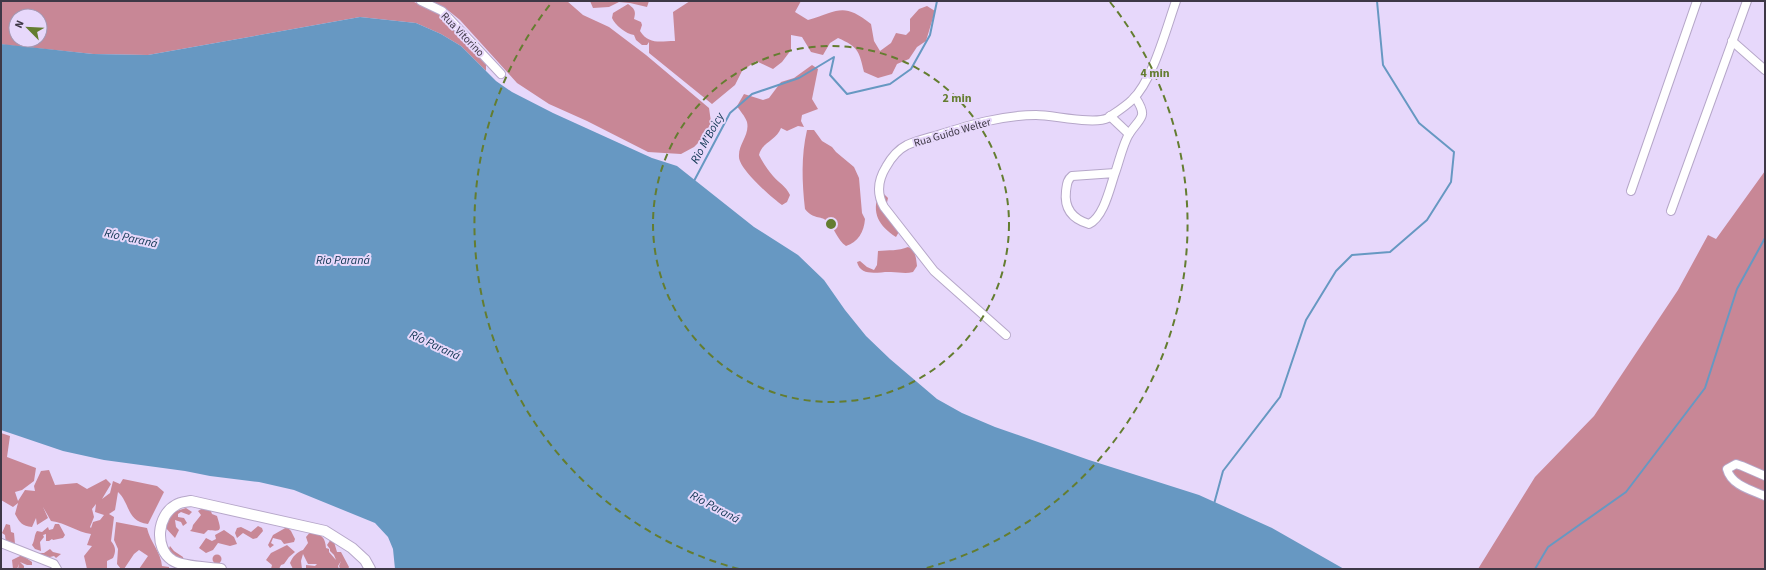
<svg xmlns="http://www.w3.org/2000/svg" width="1766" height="570" viewBox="0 0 1766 570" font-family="'Source Sans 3',sans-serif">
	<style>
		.forest { fill: #c88796; fill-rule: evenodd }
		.water { fill: #6798c2 }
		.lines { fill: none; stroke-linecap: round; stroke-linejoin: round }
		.stream { stroke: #6798c2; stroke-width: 2 }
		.minor-casing { stroke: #b6a7c9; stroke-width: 10 }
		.tertiary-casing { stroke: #b6a7c9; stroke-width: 12 }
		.minor { stroke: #fff; stroke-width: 8 }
		.tertiary { stroke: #fff; stroke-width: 10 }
		.ring { fill: none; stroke: #647d30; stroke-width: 2; stroke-dasharray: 7 5 }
		.labels { text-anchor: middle; stroke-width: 4; stroke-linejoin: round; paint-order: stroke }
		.street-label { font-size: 11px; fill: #3e3846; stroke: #e7d8fb }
		.water-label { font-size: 12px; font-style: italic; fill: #0f3552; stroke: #e7d8fb }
		.centre { fill: #647d30; stroke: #e7d8fb; stroke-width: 2 }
		.ring-label { font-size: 12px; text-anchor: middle; font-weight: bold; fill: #647d30; stroke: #e7d8fb; stroke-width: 4; stroke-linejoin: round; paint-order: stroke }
	</style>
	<rect width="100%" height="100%" fill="#e7d8fb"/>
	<g class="forest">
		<path d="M1,1H412L440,14L486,64V71L461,46L441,34L416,23L360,17L148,55L93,54L6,45L1,44ZM16,16H40V40H16Z"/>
		<polygon points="430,1 567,1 583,15 609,27 646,55 709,108 711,122 705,136 694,147 681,154 648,152 587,121 549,104 517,83 460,20 449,11"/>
		<polygon points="590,1 649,1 647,7 630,3 619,2 609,7 593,8"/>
		<path d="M690,1H801L795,12L808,20C839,11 843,2 871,24L874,41L880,51L891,43L896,33L906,35L910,31V19L919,9L927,6L935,11L926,41L917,47L909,59L897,64L892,74L878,78L864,72C859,50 858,47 838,38L830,43L823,55L811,52L802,37L791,35V50L782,62L773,69L756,61L742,71L735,85L712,104L649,53V42L647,45H642L636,40L634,35C626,34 615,25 612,18L613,13L628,4C635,9 636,11 634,19L641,22L642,25L640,31C649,45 660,41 675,41L673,12Z"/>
		<path d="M812,65L818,69L812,99L818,109L802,115L801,121L804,127L798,126L787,131L781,128C776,141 762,142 759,155C763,163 768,170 773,176C779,183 786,186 790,195L787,202L782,205C772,198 739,169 739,157C738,144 750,135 747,122C745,116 740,111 737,106L744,94L763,100L769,98L781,82L794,78Z"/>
		<path d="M807,130H814L822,141L832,147L836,152L854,167L859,178L862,213L865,219C864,232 858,242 846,246C837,240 835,228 827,221C820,215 814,220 805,209C802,182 801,156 807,130Z"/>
		<polygon points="1765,171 1765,569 1478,569 1535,477 1594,416 1678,290 1708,235 1716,239"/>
		<path d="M879,193L884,194L888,198L886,207L900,230L896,237C879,226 871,213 879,193Z"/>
		<path d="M908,247C916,251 916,258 917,266L913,272C905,274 899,272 891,272C880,271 861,278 857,262L860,261L867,267L874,270L877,265L878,251C889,250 898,251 908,247Z"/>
		<path d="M1,433L10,436L7,457L36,468L34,481L22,490L15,492L18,501L25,490L35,491L34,486L41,471L49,470L55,485L77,483L87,489L106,479L111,484L102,499L110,493L113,481L120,484L123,479L157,486L164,492L148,524C127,522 130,503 118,492L115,510L109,514L114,517L111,541C116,547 116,551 113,558L107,561V569H87L84,556L92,546L87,545L91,534C77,532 66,523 51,521L43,507L48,518L37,525L36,518L32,527C22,526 20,523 15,514L18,503L13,507L1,500ZM96,504L95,512L104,515L100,520L93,522L91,528L90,527L94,517L92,509Z"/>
		<polygon points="186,508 192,512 189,515 181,512 178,514 178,517 184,518 187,523 183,526 181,522 175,520 176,527 179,530 175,538 164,526 168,517 171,517 170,515 173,512"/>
		<path d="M203,508L210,509L212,514L217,516C221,530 223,532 208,530L204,534L190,531L192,529L193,525L201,515L198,511Z"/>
		<path d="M116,522L147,528C150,542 161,552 162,566L169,567V569H139L148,556L139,550L134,554L124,569H121L117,564L118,549L114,540Z"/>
		<polygon points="6,524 10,525 11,532 14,533 15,544 6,543 5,535 2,533"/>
		<path d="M55,524H59L65,535L63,538L53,540L52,539L49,541H46V534L43,535L44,537L40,542L41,551L35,549L32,545C35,540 34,535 37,531L42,532L48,527L49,530L53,529Z"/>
		<polygon points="258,526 262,528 263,531 257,538 253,539 243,533 237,538 235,533 237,528 241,527 251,532"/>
		<polygon points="287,527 291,531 295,539 294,542 284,544 281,540 273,538 271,543 274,545 270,548 268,545 273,535"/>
		<polygon points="224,530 234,537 237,544 230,546 218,543 213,550 206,553 199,548 206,538 212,541 216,539 215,535"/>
		<path d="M311,531C322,535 325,537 326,548L329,549V552L336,560L334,555L330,551V549L327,545L331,539L334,542L337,552H341L349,567L348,569H340L339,566L341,561L338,566L339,569H306V565L315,566L317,564H308L303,554L301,561L302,569H293L290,563C293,556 297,552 303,550L308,543L306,537Z"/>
		<polygon points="287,545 295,552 289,557 284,564 281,565 279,569 271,569 272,565 266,560 271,553"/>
		<polygon points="170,546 174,551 183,557 184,562 181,562 168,551"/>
		<polygon points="50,549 53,552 61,554 56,558 54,556 46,558 38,555 38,553 44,553"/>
		<circle cx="217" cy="559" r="4.5"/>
		<polygon points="22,555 32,562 32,565 27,565 20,562 24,566 24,569 18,569 19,564 17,569 13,569 12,560"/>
	</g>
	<polygon class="water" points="360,17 416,23 441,34 461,46 496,81 512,92 553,113 652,158 677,166 754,227 798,255 824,280 845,310 866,336 890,359 937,399 962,413 995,427 1089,460 1199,495 1272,528 1344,569 395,569 393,549 388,537 375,523 294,490 259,482 210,476 185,471 104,460 63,451 1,430 1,44 93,54 148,55"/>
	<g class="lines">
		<g class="stream">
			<polyline points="694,181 730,113 752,94 799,78 834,57 830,75 847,94 890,84 911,69 930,35 937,1"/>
			<polyline points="1214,504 1223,471 1280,397 1306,320 1336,271 1352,255 1390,252 1427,220 1451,182 1454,152 1419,123 1383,65 1377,1"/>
			<polyline points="1535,569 1548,547 1626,492 1705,388 1737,289 1765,238"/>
		</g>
		<g class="minor-casing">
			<g id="minor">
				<polyline points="421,1 442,11 501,74"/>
				<polyline points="1732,41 1765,70"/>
				<polyline points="1110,116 1129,134"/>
				<path d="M1115,173C1110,187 1104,217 1089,224C1072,219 1064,208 1066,191C1067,184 1067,180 1072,176L1115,173C1119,162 1123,144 1129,134C1140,117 1149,118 1135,97"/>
				<polyline points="1631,191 1697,1"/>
				<polyline points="1671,211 1747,1"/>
				<path d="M1006,335L934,271L884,207C876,193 878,180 886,167C891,158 897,150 907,145C916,141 928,138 938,135C970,125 1002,115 1036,115C1053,115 1094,125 1108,118C1115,113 1126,106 1132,100C1153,80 1166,29 1176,1"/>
				<path d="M1765,476L1742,466L1736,464L1727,469C1731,485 1751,490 1765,496"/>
				<polyline points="1,543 54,564 57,569"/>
			</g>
		</g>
		<g class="tertiary-casing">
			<path id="tertiary" d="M221,569C208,567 182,567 172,560C154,548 157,515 176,505C180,502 186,502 191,501L325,531L352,548L365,560L370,569"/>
		</g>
		<use href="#minor" class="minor"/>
		<use href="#tertiary" class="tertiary"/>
	</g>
	<g class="ring">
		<circle cx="831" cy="224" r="178"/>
		<path d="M739 569A357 357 0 0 1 552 2M1110 2A357 357 0 0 1 923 569"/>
	</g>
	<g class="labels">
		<g class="street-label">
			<text transform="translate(463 34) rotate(46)" y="4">Rua Vitorino</text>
			<text transform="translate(952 132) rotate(-16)" y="4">Rua Guido Welter</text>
		</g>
		<g class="water-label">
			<text transform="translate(707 138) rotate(-61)" y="4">Rio M'Boicy</text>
			<text transform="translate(131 238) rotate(12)" y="4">Río Paraná</text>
			<text x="343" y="264">Rio Paraná</text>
			<text transform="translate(435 345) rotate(25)" y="4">Río Paraná</text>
			<text transform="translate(715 507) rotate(28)" y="4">Río Paraná</text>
		</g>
	</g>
	<circle cx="831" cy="224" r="6" class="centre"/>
	<g class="ring-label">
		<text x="1155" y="77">4 min</text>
		<text x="957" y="102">2 min</text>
	</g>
	<rect width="1766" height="570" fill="none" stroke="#3e3846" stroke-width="4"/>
	<g transform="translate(28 28) rotate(294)"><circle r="19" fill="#e7d8fb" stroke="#a398b3"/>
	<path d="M0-3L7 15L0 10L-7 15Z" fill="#647d30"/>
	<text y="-6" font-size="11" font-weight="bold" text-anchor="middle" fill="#3e3846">N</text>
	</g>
</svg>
